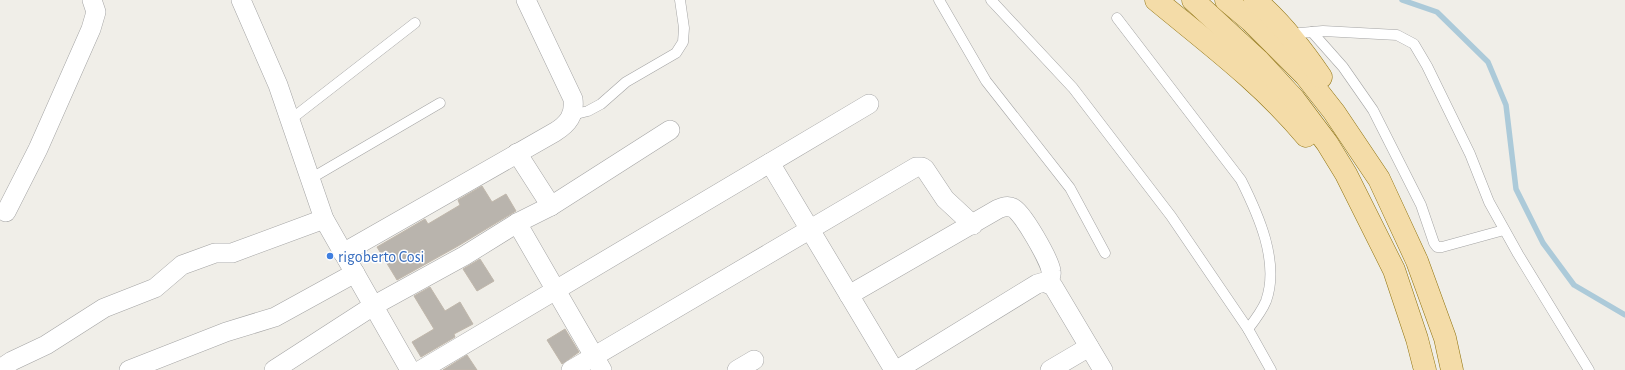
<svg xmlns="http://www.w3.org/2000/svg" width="1625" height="370" viewBox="0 0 1625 370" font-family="'Alegreya Sans',sans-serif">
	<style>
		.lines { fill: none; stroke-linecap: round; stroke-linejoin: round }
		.stream { stroke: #accad9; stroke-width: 5.5 }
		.building { fill: #b9b4ad; stroke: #c0b7ab }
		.lane-casing { stroke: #a4a4a4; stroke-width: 11 }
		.street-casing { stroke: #a4a4a4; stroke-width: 20 }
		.primary-casing { stroke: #8f720d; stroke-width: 23 }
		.lane { stroke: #fff; stroke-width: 10 }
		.street { stroke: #fff; stroke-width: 19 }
		.primary { stroke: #f4dca8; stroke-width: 22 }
		.shop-dot { fill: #3f7fe0; stroke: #fff; stroke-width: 1.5 }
		.labels { text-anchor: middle; stroke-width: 3; stroke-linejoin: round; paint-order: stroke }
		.shop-label { font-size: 16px; fill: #366cbe; stroke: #fff; text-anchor: start }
	</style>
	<rect width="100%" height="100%" fill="#f0eee8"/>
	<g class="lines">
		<polyline class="stream" points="1402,0 1437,12 1488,62 1506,105 1516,189 1543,243 1574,285 1625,315"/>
	</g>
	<g class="building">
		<polygon points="482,186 492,202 506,194 516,211 458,246 397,280 377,247 425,219 428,224 460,205 458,200"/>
		<polygon points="480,259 494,281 477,291 463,269"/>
		<polygon points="430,287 445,311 460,302 473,324 454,334 455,337 421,357 412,342 434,329 414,296"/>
		<polygon points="565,329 579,352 562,364 547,340"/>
		<polygon points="467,355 477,370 443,370"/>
	</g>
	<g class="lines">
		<g class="lane-casing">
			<g id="lane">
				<polyline points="939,0 986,81 1070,188 1105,253"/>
				<polyline points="991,0 1073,88 1171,216 1248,329 1271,370"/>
				<path d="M1117,18L1241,180C1258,214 1280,262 1266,301C1262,311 1255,320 1248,329"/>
				<polyline points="1312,32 1343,67 1373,110 1421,205 1434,243 1437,247 1442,247 1504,230"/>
				<polyline points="1289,34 1323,31 1397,35 1414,44 1427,66 1470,154 1489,202 1518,254 1589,370"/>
				<polyline points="572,115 588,111 601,104 626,82 676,53 683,42 684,28 680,0"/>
				<polyline points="290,120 415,23"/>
				<polyline points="310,179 440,103"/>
			</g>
		</g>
		<g class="street-casing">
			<g id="street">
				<polyline points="241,0 278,85 324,219 410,370"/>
				<polyline points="517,153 551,206"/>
				<polyline points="770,163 894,370"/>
				<polyline points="6,212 38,149 91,29 96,12 92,0"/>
				<polyline points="517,223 602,370"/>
				<path d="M343,253L555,132C568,124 575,115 573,99L526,0"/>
				<path d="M849,295L998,209C1003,207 1008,205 1013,208C1022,211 1050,261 1051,271C1052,276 1050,279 1047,282"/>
				<polyline points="0,369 12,361 46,345 104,308 155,288 182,265 215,253 232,253 324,219"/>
				<polyline points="129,370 226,332 275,317 355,273"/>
				<polyline points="274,370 373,306 464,256 517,223 551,206 670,130"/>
				<polyline points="421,370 869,104"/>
				<polyline points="571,370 916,167 922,167 925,169 945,199 973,225"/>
				<polyline points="737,370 754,360"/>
				<polyline points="897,370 1037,284 1044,282 1053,286 1103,370"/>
				<polyline points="1050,370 1089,347"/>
			</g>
		</g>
		<g class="primary-casing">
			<g id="primary">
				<path d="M1156,0C1208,43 1263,84 1306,136"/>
				<polyline points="1193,0 1258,60 1294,99 1327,143 1346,174 1394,270 1417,339 1425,370"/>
				<polyline points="1226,0 1251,21 1305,75 1334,112 1379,179 1417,261 1445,338 1452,370"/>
				<path d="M1255,0C1281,22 1302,49 1321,77"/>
			</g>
		</g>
		<use href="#lane" class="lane"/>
		<use href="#street" class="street"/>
		<use href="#primary" class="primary"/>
	</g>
	<circle class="shop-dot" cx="330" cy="256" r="4"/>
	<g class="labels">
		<g class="shop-label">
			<text x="338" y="262">rigoberto Cosi</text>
		</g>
	</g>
</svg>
